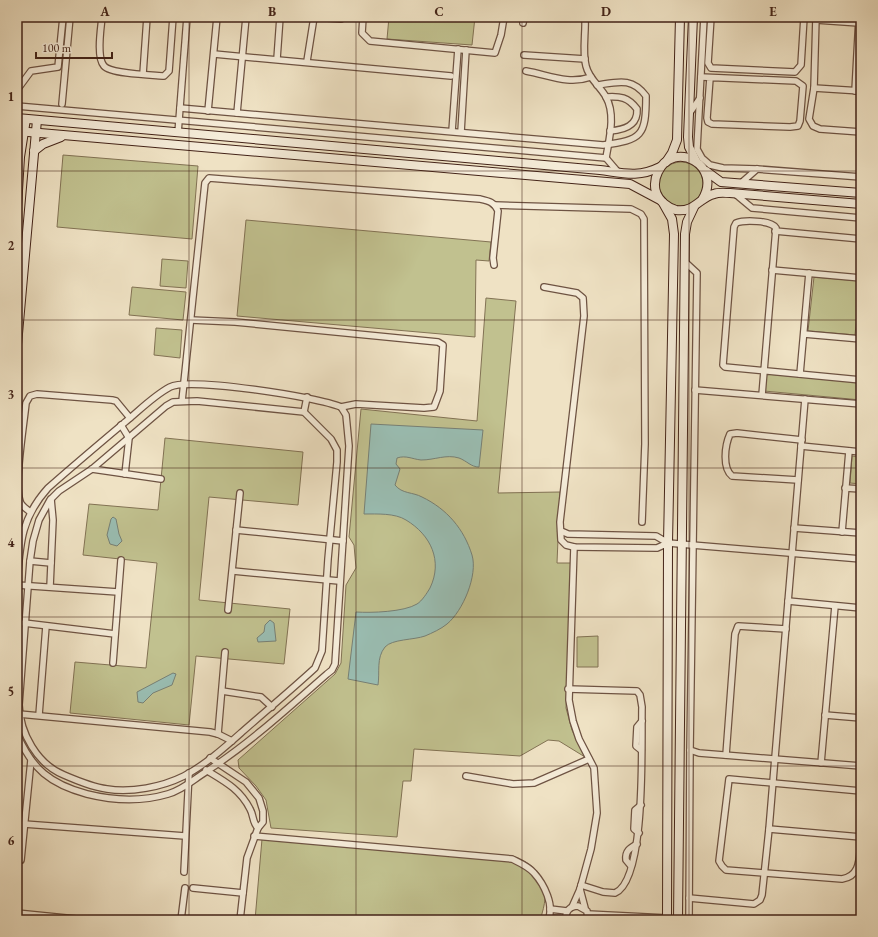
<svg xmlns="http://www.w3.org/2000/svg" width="878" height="937" viewBox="0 0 878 937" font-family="'EB Garamond',serif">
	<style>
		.green { fill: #c1c18f; stroke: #827254 }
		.water { fill: #9abeb3; stroke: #778075 }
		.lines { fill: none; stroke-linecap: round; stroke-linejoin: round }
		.street-casing { stroke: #6e5343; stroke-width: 8 }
		.secondary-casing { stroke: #432318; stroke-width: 10 }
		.street { stroke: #f5ecd9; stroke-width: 5.5 }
		.secondary { stroke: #f5ecd9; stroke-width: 8 }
		.grid { fill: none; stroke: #432318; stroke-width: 1; stroke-opacity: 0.55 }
		.neatline { fill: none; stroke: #432318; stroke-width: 1.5 }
		.grid-label { font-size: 13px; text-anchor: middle; font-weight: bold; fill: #432318 }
	</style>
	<rect width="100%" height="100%" fill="#efe2c4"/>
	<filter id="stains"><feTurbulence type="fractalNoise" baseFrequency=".005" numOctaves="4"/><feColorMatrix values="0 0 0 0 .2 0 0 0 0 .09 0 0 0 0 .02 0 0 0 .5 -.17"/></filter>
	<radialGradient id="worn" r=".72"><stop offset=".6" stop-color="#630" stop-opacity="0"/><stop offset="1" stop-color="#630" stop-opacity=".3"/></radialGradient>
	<g class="green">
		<polygon points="389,17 475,17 472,45 387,39"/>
		<polygon points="63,155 198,166 192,239 57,227"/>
		<circle cx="681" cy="184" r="22"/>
		<polygon points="246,220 491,242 489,261 476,260 475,337 237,316"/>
		<polygon points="162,259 188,261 186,288 160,286"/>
		<polygon points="814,277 860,281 855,335 808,331"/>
		<polygon points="132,287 186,292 183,320 129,315"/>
		<polygon points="486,298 516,301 498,493 560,492 557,563 572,563 566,708 572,730 585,757 559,741 548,740 520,756 414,749 411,781 403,781 397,837 271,828 266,800 256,786 239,768 238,760 335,674 341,663 346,585 356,568 354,545 349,537 361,409 477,421"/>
		<polygon points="156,328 182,330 180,358 154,355"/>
		<polygon points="766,374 861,382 861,400 764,391"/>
		<polygon points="165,438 303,452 298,505 209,497 199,600 290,609 284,664 196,656 189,725 70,713 75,662 146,668 157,563 83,555 89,504 158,510"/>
		<polygon points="852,456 861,457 861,484 850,483"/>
		<polygon points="598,636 598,667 577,667 577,637"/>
		<path d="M262,839L513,856C546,869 551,888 540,920H255Z"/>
	</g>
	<g class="water">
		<path d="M371,424L483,430L479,467C471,467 467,461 459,458C446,454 435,460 421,460C412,459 406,455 397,458L396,464L400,469L395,485C402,494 413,492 422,497C447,509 464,529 472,555C478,575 463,611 447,624C441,629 432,633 425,636C414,640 392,639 385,647C376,658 380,672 378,685L348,679L356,612C371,613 404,612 417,604C422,601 427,593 430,588C443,561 431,535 406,520C395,513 377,514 364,514Z"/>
		<polygon points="113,517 116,519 119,534 122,541 117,546 110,544 107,535 111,519"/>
		<polygon points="270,620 274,623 276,641 258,642 257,638 264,632 265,625"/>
		<polygon points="173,673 176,674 172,685 153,693 143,703 138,702 137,692"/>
	</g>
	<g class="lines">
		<g class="street-casing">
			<g id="street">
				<path d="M102,17C101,28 96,57 104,66C111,74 152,75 164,76L169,71L173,17"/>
				<polyline points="314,17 341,19"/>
				<polyline points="363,17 362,33 370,41 495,53 501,35 504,17"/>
				<path d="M585,17C586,32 582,52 586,66C589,79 600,86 606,97C616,115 609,139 606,158"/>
				<polyline points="704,17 697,149 702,158 710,165 723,168 757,169 861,177"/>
				<polyline points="711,17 708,63 711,68 795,72 801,65 804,17"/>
				<polyline points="816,17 814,88 809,119 813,126 820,129 861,132"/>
				<polyline points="816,20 859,23"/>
				<polyline points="523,23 524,17"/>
				<polyline points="214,54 451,76"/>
				<polyline points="524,55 585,59"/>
				<polyline points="277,59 280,17"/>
				<polyline points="307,61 314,17"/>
				<path d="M526,71C549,75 568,85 591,77"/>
				<polyline points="143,74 147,17"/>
				<polyline points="701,77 796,81 803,86 800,121 798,126 790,127 712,124 708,122 707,118 710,78"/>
				<polyline points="814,88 861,91"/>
				<polyline points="17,90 31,71 58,67 63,17"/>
				<polyline points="855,91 859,17"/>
				<path d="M606,97C620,96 628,97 637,109C638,126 624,130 610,131"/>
				<polyline points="62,104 70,17"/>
				<polyline points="17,106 606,158 618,172"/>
				<path d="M180,108L603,145C642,140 646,136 646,96C632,77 618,82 597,85"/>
				<polyline points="208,111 217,17"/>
				<polyline points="237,113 246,17"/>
				<polyline points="689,114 700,98"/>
				<polyline points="452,131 458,49"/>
				<polyline points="461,132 466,50"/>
				<polyline points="178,133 187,17"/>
				<polyline points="740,184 757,169"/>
				<polyline points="734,193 752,208 861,218"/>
				<polyline points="495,205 631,209 641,214 644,219 645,444 642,522"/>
				<polyline points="775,231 861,239"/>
				<polyline points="685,262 697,273 690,750 689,920"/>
				<polyline points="772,270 861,278"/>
				<polyline points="544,287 577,293 583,298 584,316 560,522 561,540 566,545 574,547 657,548 668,543"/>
				<polyline points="191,320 235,322 438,342 443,345 440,391 434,407 424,408 356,404 341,407"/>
				<polyline points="804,334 861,339"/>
				<polyline points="860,339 861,326"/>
				<polyline points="800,374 809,273"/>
				<polyline points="695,390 861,404"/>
				<path d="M762,395L776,228C771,220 744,220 736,223L734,227L723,365L725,367L861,380"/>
				<path d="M182,401L205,183L209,178L480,199C489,201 494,202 498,211L493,258L494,265"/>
				<path d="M197,401L304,412L331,439L337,450V462L328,559L322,651L315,668C291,690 266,711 242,732C224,748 205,765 184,776C162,787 131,793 107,789C92,787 78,781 64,775C37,764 20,733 19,705L30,561L33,541L39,520L50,500L59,491L92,469L166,406L173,402Z"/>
				<polyline points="304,412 307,397"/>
				<polyline points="121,425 129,438 125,474"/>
				<polyline points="801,446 861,452"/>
				<polyline points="92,469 161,479"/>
				<path d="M798,480L732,476C722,468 725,445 730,434L737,433L802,440"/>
				<polyline points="845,488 861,489"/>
				<path d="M30,512C27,509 21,506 20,501C14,484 24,424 26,403L30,396L37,394L112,400L116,401L130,418"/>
				<polyline points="794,528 861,533"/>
				<polyline points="236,530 343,541"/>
				<polyline points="561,531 568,534 656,536 668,543 861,559"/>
				<polyline points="842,532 849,451"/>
				<polyline points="30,561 51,563"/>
				<polyline points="233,571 339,581"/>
				<path d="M17,585C20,546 20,519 48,488C73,466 99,444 124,423C139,411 153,396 170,387C190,377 318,397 341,407L346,415L349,446L335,664L332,670L327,674C288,708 250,743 207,771C194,779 183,790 168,794C141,802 115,801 87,794C50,784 32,769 17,734"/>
				<polyline points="17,585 118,592"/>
				<polyline points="50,587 53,520 51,499"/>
				<polyline points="788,601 861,608"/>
				<polyline points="228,610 240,493"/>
				<polyline points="24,623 115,634"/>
				<polyline points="113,663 121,560"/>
				<path d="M568,689L637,691L640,695L642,707C641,739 647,880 615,893L603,892L581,885"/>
				<polyline points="222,691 261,697 272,707"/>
				<polyline points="19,714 210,732 218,734 232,741"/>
				<polyline points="39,715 46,626"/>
				<polyline points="825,715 861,718"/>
				<polyline points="218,734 225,652"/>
				<polyline points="641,750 636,746 637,727 642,721"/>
				<polyline points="690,750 699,753 861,766"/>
				<polyline points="726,755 735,634 738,626 786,629"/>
				<polyline points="210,758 246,782 259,798 263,811 263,822 258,828 247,858 240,920"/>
				<polyline points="821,763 835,606"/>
				<path d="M206,770C224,781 240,789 250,809C254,816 252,822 258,828"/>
				<polyline points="466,776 513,784 534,783 589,759"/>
				<path d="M861,791L729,779L719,861L722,866L726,870L842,879C861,876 859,858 861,842"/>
				<polyline points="24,824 185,836"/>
				<polyline points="769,829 861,837"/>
				<polyline points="639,833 634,829 635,810 641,805"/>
				<path d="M254,836L512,859C520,863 528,866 534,873C544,884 555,906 548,920"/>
				<polyline points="21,860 31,760"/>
				<path d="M631,866L626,860C625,851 630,848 637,844"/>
				<polyline points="184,872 189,773"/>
				<polyline points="193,888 243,893"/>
				<polyline points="580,889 585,908"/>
				<polyline points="689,898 754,904 760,900 762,895 769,829 805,399"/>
				<polyline points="572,907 580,889 591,849 597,813 594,768 579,739 573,721 569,700 574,547"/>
				<polyline points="550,909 567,911"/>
				<polyline points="17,913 86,920"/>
				<polyline points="588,914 667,918"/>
				<polyline points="549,918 566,919"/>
				<polyline points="181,920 185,888"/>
				<path d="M566,920C565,911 570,906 578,906L587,911L588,920"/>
			</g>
		</g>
		<g class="secondary-casing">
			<g id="secondary">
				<polyline points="693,17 688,137 689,147 696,161"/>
				<path d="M17,118L600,170C623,173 638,178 660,167"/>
				<polyline points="17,131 630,184 660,200"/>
				<polyline points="34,151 43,144 61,137"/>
				<polyline points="666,162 672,153 677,140 680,17"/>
				<polyline points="706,171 721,182 861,193"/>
				<path d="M702,200C724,165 673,139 658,172C655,178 654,185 656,192C659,201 668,208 676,210C694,213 700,197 714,194C719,192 725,193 730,193L861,204"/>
				<polyline points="663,203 672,219 674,234 668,543 667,920"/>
				<polyline points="17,207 20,157 26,119"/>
				<polyline points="17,345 37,120"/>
				<polyline points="678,920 685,234 687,222 694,207"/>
			</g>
		</g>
		<use href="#street" class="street"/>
		<use href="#secondary" class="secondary"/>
	</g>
	<path class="grid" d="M189,17V920M356,17V920M522,17V920M689,17V920M17,171H861M17,320H861M17,468H861M17,617H861M17,766H861"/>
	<rect width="878" height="937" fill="none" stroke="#efe2c4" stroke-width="44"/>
	<path d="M36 52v6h76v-6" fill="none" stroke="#432318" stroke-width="2"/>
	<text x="42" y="52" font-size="12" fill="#432318" stroke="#f5ecd9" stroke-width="3" paint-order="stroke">100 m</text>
	<rect x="22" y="22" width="834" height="893" class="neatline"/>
	<g class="grid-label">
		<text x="105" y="16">A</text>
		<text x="272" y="16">B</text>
		<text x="439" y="16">C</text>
		<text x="606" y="16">D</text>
		<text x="773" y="16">E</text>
		<text x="11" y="101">1</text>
		<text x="11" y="250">2</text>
		<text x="11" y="399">3</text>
		<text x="11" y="547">4</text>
		<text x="11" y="696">5</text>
		<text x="11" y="845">6</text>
	</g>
	<rect width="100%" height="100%" filter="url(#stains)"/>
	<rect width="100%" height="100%" fill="url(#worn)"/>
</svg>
